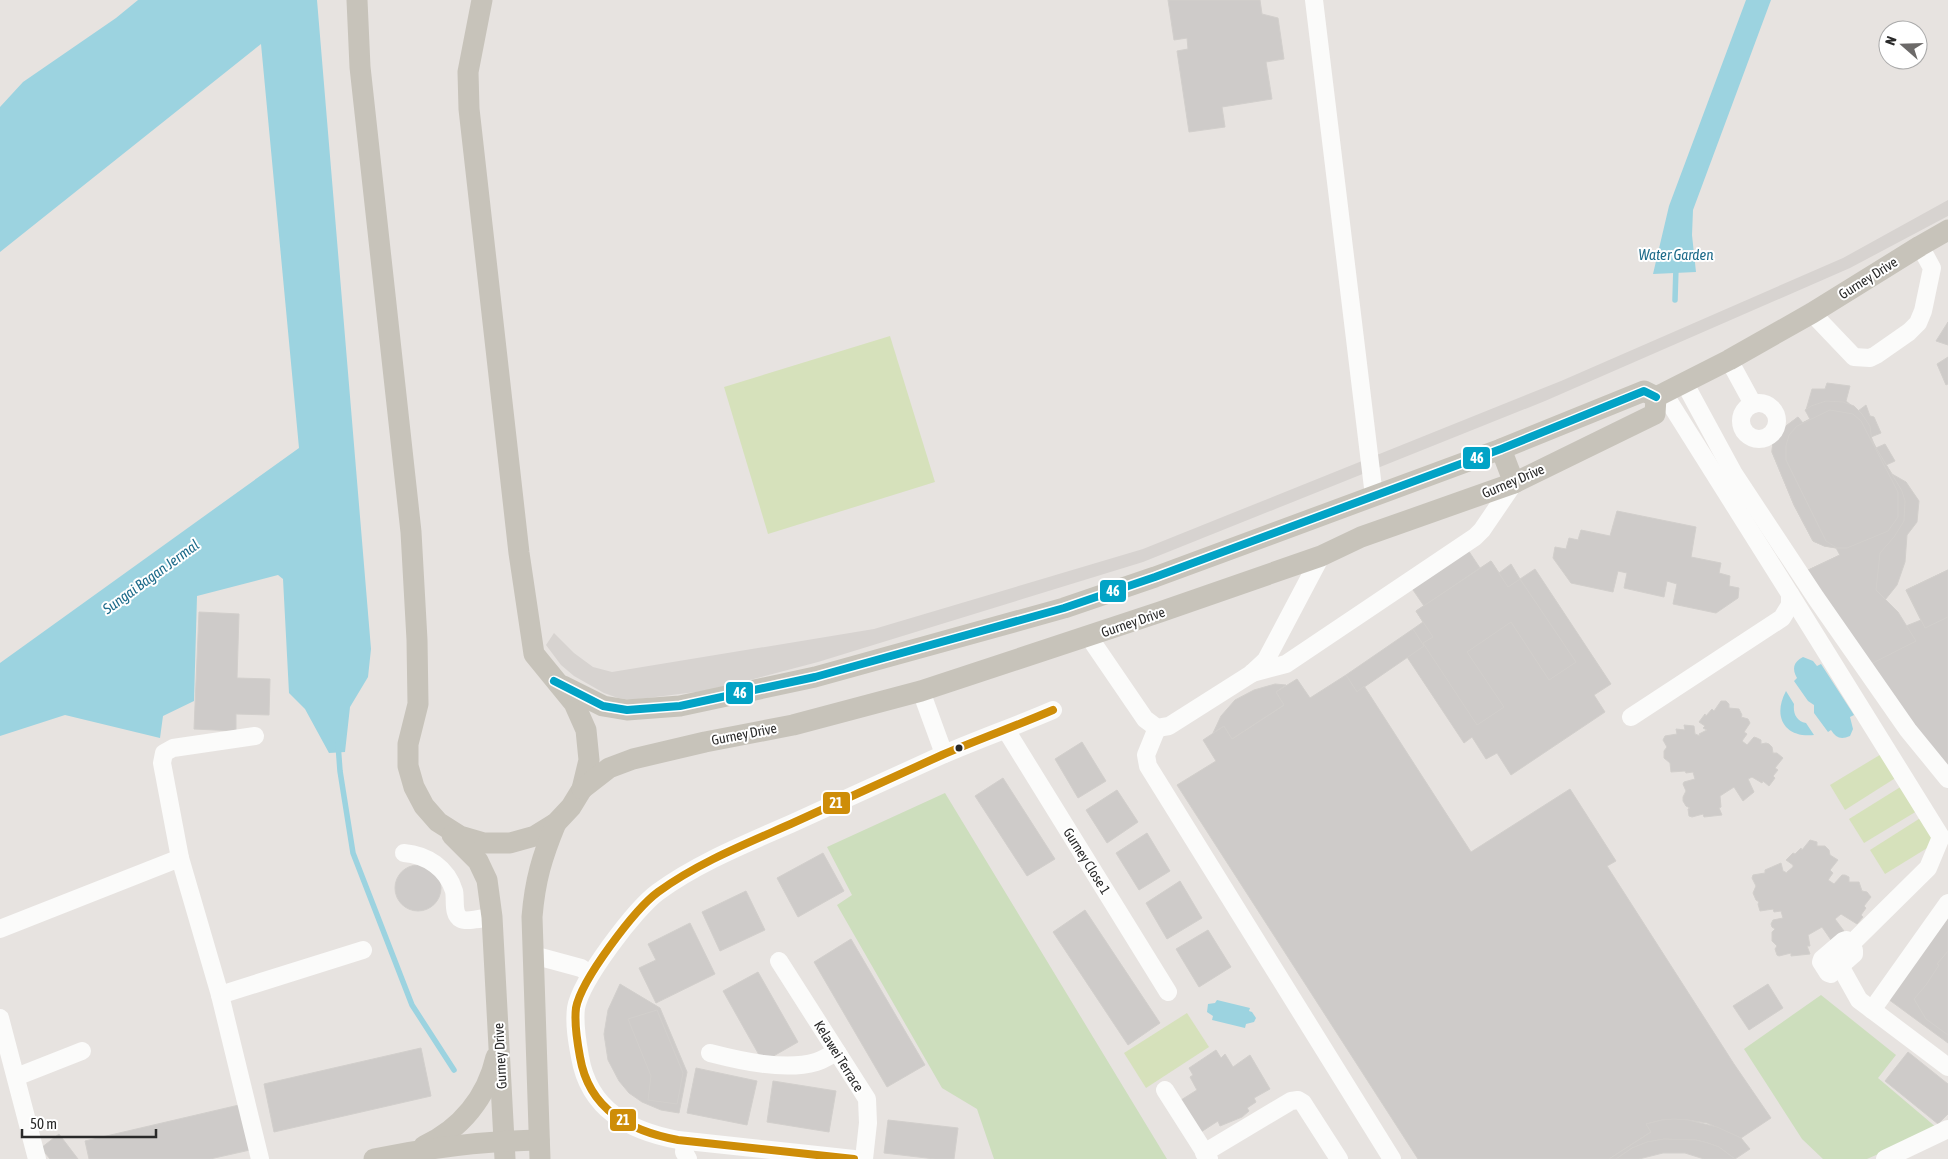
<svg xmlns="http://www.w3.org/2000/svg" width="1948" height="1159" viewBox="0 0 1948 1159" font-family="'Asap Condensed',sans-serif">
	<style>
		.green { fill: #cddebd }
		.pitch { fill: #d6e1bb }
		.plaza { fill: #d7d3d0 }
		.water { fill: #9cd3e0 }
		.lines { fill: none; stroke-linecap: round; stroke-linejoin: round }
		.stream { stroke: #9cd3e0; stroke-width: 5.5 }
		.building { fill: #cecbc9; stroke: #d2cfcc }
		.minor { stroke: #fbfbfa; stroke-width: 18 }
		.major { stroke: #c7c3ba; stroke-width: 21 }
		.bus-1-casing { stroke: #fff; stroke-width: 11 }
		.bus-2-casing { stroke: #fff; stroke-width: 11 }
		.bus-1 { stroke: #02a3c6; stroke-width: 8 }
		.bus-2 { stroke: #ce8d08; stroke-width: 8 }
		.bus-dot { fill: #292929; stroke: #fff; stroke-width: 2 }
		.labels { text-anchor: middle; stroke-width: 4; stroke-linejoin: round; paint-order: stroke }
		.street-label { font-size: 14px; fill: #292929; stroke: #fff }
		.water-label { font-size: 15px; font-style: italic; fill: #1d6b8a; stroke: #fff }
		.line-badge { stroke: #fff; stroke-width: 2 }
		.badge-label { font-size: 14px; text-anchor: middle; font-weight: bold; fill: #fff }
	</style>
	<rect width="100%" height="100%" fill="#e7e3e0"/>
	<g class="green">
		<polygon points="945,793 1167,1159 994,1159 977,1109 942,1088 837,905 852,895 827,847"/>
		<polygon points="1821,995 1896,1055 1878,1078 1937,1128 1867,1159 1823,1159 1802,1139 1744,1049"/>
	</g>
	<g class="pitch">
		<polygon points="890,336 935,482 768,534 724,387"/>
		<polygon points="1883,753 1897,777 1845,810 1830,785"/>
		<polygon points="1902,786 1917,811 1864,843 1849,819"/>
		<polygon points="1922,817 1937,842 1885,874 1870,850"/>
		<polygon points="1187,1013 1209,1047 1146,1088 1124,1053"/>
	</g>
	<polygon class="plaza" points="1948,200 1948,216 1850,268 1545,401 1143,562 818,662 712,690 631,700 618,698 604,693 574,676 561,665 546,645 554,633 574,653 593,667 612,672 874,629 1143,549 1561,381 1843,258"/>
	<g class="water">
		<polygon points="138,0 317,0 371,649 368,677 350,707 345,752 329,753 305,709 289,693 283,579 278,575 197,596 194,701 163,716 160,738 65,715 0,736 0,663 299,448 261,44 0,252 0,107 23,82 116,18"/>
		<polygon points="1746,0 1771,0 1693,210 1692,235 1696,272 1653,274 1669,206"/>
		<path d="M1803,657L1813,661L1817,666L1821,664L1854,715L1850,717L1853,729L1850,736C1841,740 1836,738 1831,730L1828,732L1814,713V705L1808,701L1794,681L1797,678C1792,669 1793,662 1803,657Z"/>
		<path d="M1786,691L1794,704C1793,713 1796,721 1806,723L1814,735C1785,738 1772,717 1786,691Z"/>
		<polygon points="1217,1000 1250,1008 1249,1011 1252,1012 1256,1018 1254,1022 1246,1024 1245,1028 1212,1020 1213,1016 1207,1012 1208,1004 1215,1003"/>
	</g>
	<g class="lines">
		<g class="stream">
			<polyline points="1675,300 1676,267"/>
			<polyline points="338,744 340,771 353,853 412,1005 454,1070"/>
		</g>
	</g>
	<g class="building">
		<polygon points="1168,0 1260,0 1262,14 1278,18 1284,59 1266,62 1272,99 1222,107 1225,127 1189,132 1177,51 1188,49 1187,38 1174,40"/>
		<polygon points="1948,322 1948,345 1936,341"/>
		<polygon points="1948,357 1948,384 1946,385 1937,364"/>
		<polygon points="1827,383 1850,386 1846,401 1858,411 1866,405 1870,416 1874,417 1881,433 1871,437 1876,448 1885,444 1895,461 1886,465 1892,474 1906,482 1919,501 1917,522 1907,535 1905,562 1897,585 1885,600 1906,626 1921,620 1906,590 1948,570 1948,773 1804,572 1840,555 1837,548 1825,546 1813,541 1794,505 1772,452 1773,441 1778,432 1798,417 1802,423 1810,419 1806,410 1812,389 1825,389"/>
		<polygon points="1826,401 1843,402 1854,406 1862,414 1870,426 1872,441 1902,491 1905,501 1904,521 1894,537 1880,553 1876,590 1898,612 1916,641 1867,666 1804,572 1840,555 1836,548 1824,546 1813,541 1794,505 1772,452 1773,441 1778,432 1798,417 1803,423 1810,419 1805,410 1811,406"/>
		<polygon points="1830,410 1853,414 1861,421 1898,492 1898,517 1888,531 1847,548 1837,548 1826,541 1786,460 1786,446 1789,435 1797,426"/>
		<polygon points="1617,511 1696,527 1691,557 1721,563 1719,573 1730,576 1729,586 1739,588 1738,598 1716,613 1673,604 1677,584 1667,581 1664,597 1624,588 1627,573 1618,571 1613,592 1571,583 1553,558 1555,547 1566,549 1569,538 1578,540 1581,530 1610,536"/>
		<polygon points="1468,550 1480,568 1424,606 1411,587"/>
		<polygon points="1491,561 1499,573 1511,564 1520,579 1535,569 1611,684 1594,695 1605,712 1511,775 1497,753 1486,759 1472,737 1464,743 1407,657 1424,646 1413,629 1423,622 1416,611"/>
		<polygon points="1491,561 1508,587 1520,579 1576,662 1549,680 1511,622 1467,652 1504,707 1477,725 1423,643 1433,637 1416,611"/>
		<polygon points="1948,570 1948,617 1925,628 1906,590"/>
		<polygon points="199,612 239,614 237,678 270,679 269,715 236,714 236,731 194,729"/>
		<polygon points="1413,629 1424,646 1357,692 1346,675"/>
		<polygon points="1346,675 1357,692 1364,686 1471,852 1570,789 1616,861 1607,866 1734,1064 1771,1118 1741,1138 1707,1123 1688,1120 1662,1120 1646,1124 1651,1132 1609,1159 1418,1159 1177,785 1216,761 1203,740 1224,726 1232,739 1284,705 1276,692 1297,679 1310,698"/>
		<polygon points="1275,684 1286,685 1276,692 1284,705 1232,739 1224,726 1213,733 1221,716 1235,700 1254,690"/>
		<polygon points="1721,701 1726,701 1729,704 1729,708 1739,709 1742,715 1741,717 1748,719 1750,723 1744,732 1747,734 1742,741 1747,745 1754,737 1757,738 1761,740 1761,744 1766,743 1769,744 1772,747 1773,753 1777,753 1783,758 1775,768 1778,770 1773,776 1775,778 1769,786 1763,781 1762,783 1752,777 1748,779 1754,792 1743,801 1734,787 1720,796 1721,807 1719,808 1722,815 1704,817 1703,814 1692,817 1689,816 1688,809 1690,808 1686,806 1683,801 1683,797 1686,791 1683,784 1684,782 1695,779 1693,772 1686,773 1685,771 1671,772 1670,763 1664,758 1664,751 1667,747 1663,740 1665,736 1677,734 1676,729 1685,730 1684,725 1694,726 1695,734 1700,736 1699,734 1707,730 1703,728 1705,726 1699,722 1705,714 1706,716 1712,709 1714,711"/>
		<polygon points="1082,742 1106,781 1078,798 1055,759"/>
		<polygon points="1003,778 1055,859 1027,876 975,796"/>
		<polygon points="1117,790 1138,822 1107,843 1086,810"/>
		<polygon points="1147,833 1170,871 1139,890 1116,853"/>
		<polygon points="1810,840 1817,842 1817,846 1825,846 1829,850 1830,855 1838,860 1830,870 1833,873 1828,880 1834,884 1842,875 1845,875 1849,877 1849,882 1859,882 1862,891 1867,892 1871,897 1864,906 1866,908 1861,915 1863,917 1857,924 1841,914 1835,919 1844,931 1831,940 1822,927 1808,935 1810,946 1807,946 1810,954 1791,956 1791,953 1779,956 1777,955 1775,949 1777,946 1772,941 1772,932 1775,929 1772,927 1771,924 1773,920 1783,918 1781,911 1774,912 1773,909 1760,911 1758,904 1759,902 1756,900 1753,893 1756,886 1752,878 1753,875 1765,873 1765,870 1781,863 1783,871 1787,873 1787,872 1793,867 1793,865 1786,860 1793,853 1795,854 1801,848 1802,850"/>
		<polygon points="823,853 844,891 798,917 777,878"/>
		<circle cx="418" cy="888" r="23"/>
		<polygon points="1180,881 1202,918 1167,939 1146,903"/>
		<polygon points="746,891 765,930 720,951 702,912"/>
		<polygon points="1085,910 1160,1023 1128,1045 1053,932"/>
		<polygon points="1948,918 1948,1043 1888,999"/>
		<polygon points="690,923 715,974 656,1003 639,968 656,960 648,944"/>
		<polygon points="1208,930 1231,967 1199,987 1176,949"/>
		<polygon points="851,939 925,1065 887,1087 814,962"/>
		<polygon points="1948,951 1948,1035 1926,1019 1914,999 1926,985 1939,965 1937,964"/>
		<polygon points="758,972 798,1042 763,1062 723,991"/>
		<polygon points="620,984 660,1008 687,1072 679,1113 661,1110 642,1102 629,1093 619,1081 608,1060 604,1034 608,1010"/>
		<polygon points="1768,984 1783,1008 1749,1030 1733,1006"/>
		<polygon points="657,1010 683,1073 677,1104 648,1100 651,1076 628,1019"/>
		<polygon points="421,1048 431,1096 274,1132 264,1084"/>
		<polygon points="1216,1050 1221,1058 1225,1054 1233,1067 1250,1055 1270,1089 1254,1098 1256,1102 1247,1108 1249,1111 1242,1117 1220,1126 1218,1121 1201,1132 1181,1100 1197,1090 1190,1077 1193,1075 1189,1068"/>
		<polygon points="1908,1052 1948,1084 1948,1114 1938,1124 1885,1081"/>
		<polygon points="696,1068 757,1081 747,1125 687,1113"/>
		<polygon points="773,1081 836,1091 829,1132 767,1122"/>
		<polygon points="239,1105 250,1150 210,1159 89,1159 85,1141"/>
		<polygon points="1674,1119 1688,1120 1717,1127 1741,1138 1750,1149 1735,1159 1719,1147 1708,1143 1696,1140 1664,1139 1647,1142 1632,1148 1616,1159 1609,1159 1651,1132 1646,1124 1662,1120"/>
		<polygon points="888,1120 958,1128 954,1159 935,1159 884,1153"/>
		<polygon points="59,1134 78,1159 50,1159 41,1148"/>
		<polygon points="1664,1139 1696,1140 1708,1143 1719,1147 1735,1159 1704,1159 1685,1153 1663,1153 1639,1159 1616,1159 1632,1148 1647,1142"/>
	</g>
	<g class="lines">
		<g class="minor">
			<polyline points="1314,0 1374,496"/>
			<polyline points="1812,313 1854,357 1870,358 1876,355 1909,332 1918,323 1923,311 1932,268 1920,246"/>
			<polyline points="1729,360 1753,404"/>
			<polyline points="1684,382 1734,474 1816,598 1908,730 1948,779"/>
			<circle cx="1759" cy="421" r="18"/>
			<polyline points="1790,594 1941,837 1928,868 1850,945"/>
			<polyline points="1089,637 1145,719 1157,728 1169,726 1251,674 1266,660 1321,556"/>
			<polyline points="1252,673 1286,664 1475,537 1482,530 1514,483"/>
			<polyline points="921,691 944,754"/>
			<polyline points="1631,717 1782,618 1790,605 1790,594 1663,392"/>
			<polyline points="1157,728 1146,755 1148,766 1392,1159"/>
			<polyline points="1006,730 1168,992"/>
			<polyline points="255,736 173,748 164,753 162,763 180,858 220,995 260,1159"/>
			<path d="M404,853C427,855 447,868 454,891C456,899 452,914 461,919C466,922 485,918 492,917"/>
			<polyline points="0,929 180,858"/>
			<polygon points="1846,940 1854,950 1854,954 1831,974 1828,973 1821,962 1822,959 1843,941"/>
			<polyline points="533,955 581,968 590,974"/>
			<polyline points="779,961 867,1099 868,1123 864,1159"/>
			<polyline points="1840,966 1859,1000 1948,1067"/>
			<polyline points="220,995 363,950"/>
			<polyline points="1872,1010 1948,903"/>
			<polyline points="0,1018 37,1159"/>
			<path d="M710,1053C741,1061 785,1071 816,1062C823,1060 830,1055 837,1052"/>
			<polyline points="16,1077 82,1051"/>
			<polyline points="1165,1090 1209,1159"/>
			<polyline points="685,1141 684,1152 688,1159"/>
			<polyline points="1204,1153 1291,1101 1298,1100 1303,1103 1339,1159"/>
			<path d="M854,1159L678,1140C630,1131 589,1110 580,1057C577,1041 574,1024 576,1008C581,980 635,909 658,892C699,862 748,843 795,822C844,800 893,777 942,755C979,739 1016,726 1053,710"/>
			<polyline points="1885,1159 1948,1129"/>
		</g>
		<g class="major">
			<polyline points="357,0 360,67 411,532 417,640 418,704 408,744 408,766 414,787 424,806 438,822 460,836 484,843 510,843 535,836 556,823 571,807 582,789 589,760 586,730 574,703 534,654 519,553 469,109 468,72 482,0"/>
			<polyline points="1656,397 1729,360 1812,313 1920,246 1948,230"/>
			<polyline points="1501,449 1514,483"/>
			<polyline points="563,686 603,706 627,710 680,706 815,677 1064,608 1155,577 1501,449 1644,391 1656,397"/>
			<polyline points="582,789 609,768 633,759 705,742 793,725 921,691 1160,612 1321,556 1361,537 1514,483 1655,414 1656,397"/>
			<polyline points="452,835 478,861 487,880 492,917 505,1159"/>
			<path d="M424,1146C461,1129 487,1097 496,1057"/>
			<path d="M374,1159C428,1148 483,1141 539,1140"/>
			<path d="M540,1159L532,917C535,880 542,857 556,823"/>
		</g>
		<g class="bus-1-casing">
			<polyline id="bus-1" points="554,681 603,706 627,710 680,706 815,677 1064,608 1155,577 1501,449 1644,391 1656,397"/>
		</g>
		<g class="bus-2-casing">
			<path id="bus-2" d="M854,1159L678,1140C630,1131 589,1110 580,1057C577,1041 574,1024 576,1008C581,980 635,909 658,892C699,862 748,843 795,822C844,800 893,777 942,755C979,739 1016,726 1053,710"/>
		</g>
		<use href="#bus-1" class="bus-1"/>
		<use href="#bus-2" class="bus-2"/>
	</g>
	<circle class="bus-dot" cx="959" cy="748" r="4.5"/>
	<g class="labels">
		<g class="street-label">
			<text transform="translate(1868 278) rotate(-32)" y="5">Gurney Drive</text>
			<text transform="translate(1513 481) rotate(-23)" y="5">Gurney Drive</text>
			<text transform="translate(1133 622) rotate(-19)" y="5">Gurney Drive</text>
			<text transform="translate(744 734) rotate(-11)" y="5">Gurney Drive</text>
			<text transform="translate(1087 861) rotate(58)" y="5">Gurney Close 1</text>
			<text transform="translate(500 1056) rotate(-93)" y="5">Gurney Drive</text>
			<text transform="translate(839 1056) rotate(58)" y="5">Kelawei Terrace</text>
		</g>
		<g class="water-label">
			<text x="1676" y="260">Water Garden</text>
			<text transform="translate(151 577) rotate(-36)" y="5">Sungai Bagan Jermal</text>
		</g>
	</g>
	<g class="line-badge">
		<rect x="1462" y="446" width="29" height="24" rx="5" fill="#02a3c6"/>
		<rect x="1099" y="579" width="28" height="24" rx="5" fill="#02a3c6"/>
		<rect x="725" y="681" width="29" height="24" rx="5" fill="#02a3c6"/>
		<rect x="822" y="791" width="29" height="24" rx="5" fill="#ce8d08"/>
		<rect x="609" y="1108" width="28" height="24" rx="5" fill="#ce8d08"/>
	</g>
	<g class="badge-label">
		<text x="1477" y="463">46</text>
		<text x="1113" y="596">46</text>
		<text x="740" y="698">46</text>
		<text x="836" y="808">21</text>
		<text x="623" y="1125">21</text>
	</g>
	<g transform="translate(1903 45) rotate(290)"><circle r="24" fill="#ffffff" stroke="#a9a9a9"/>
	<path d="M0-4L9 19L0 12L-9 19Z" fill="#6c6a69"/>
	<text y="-8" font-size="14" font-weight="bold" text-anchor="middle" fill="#292929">N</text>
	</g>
	<path d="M22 1129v8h134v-8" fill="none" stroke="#292929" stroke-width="2.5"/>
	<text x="30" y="1129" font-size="15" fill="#292929" stroke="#ffffff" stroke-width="4" paint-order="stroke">50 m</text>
</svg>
